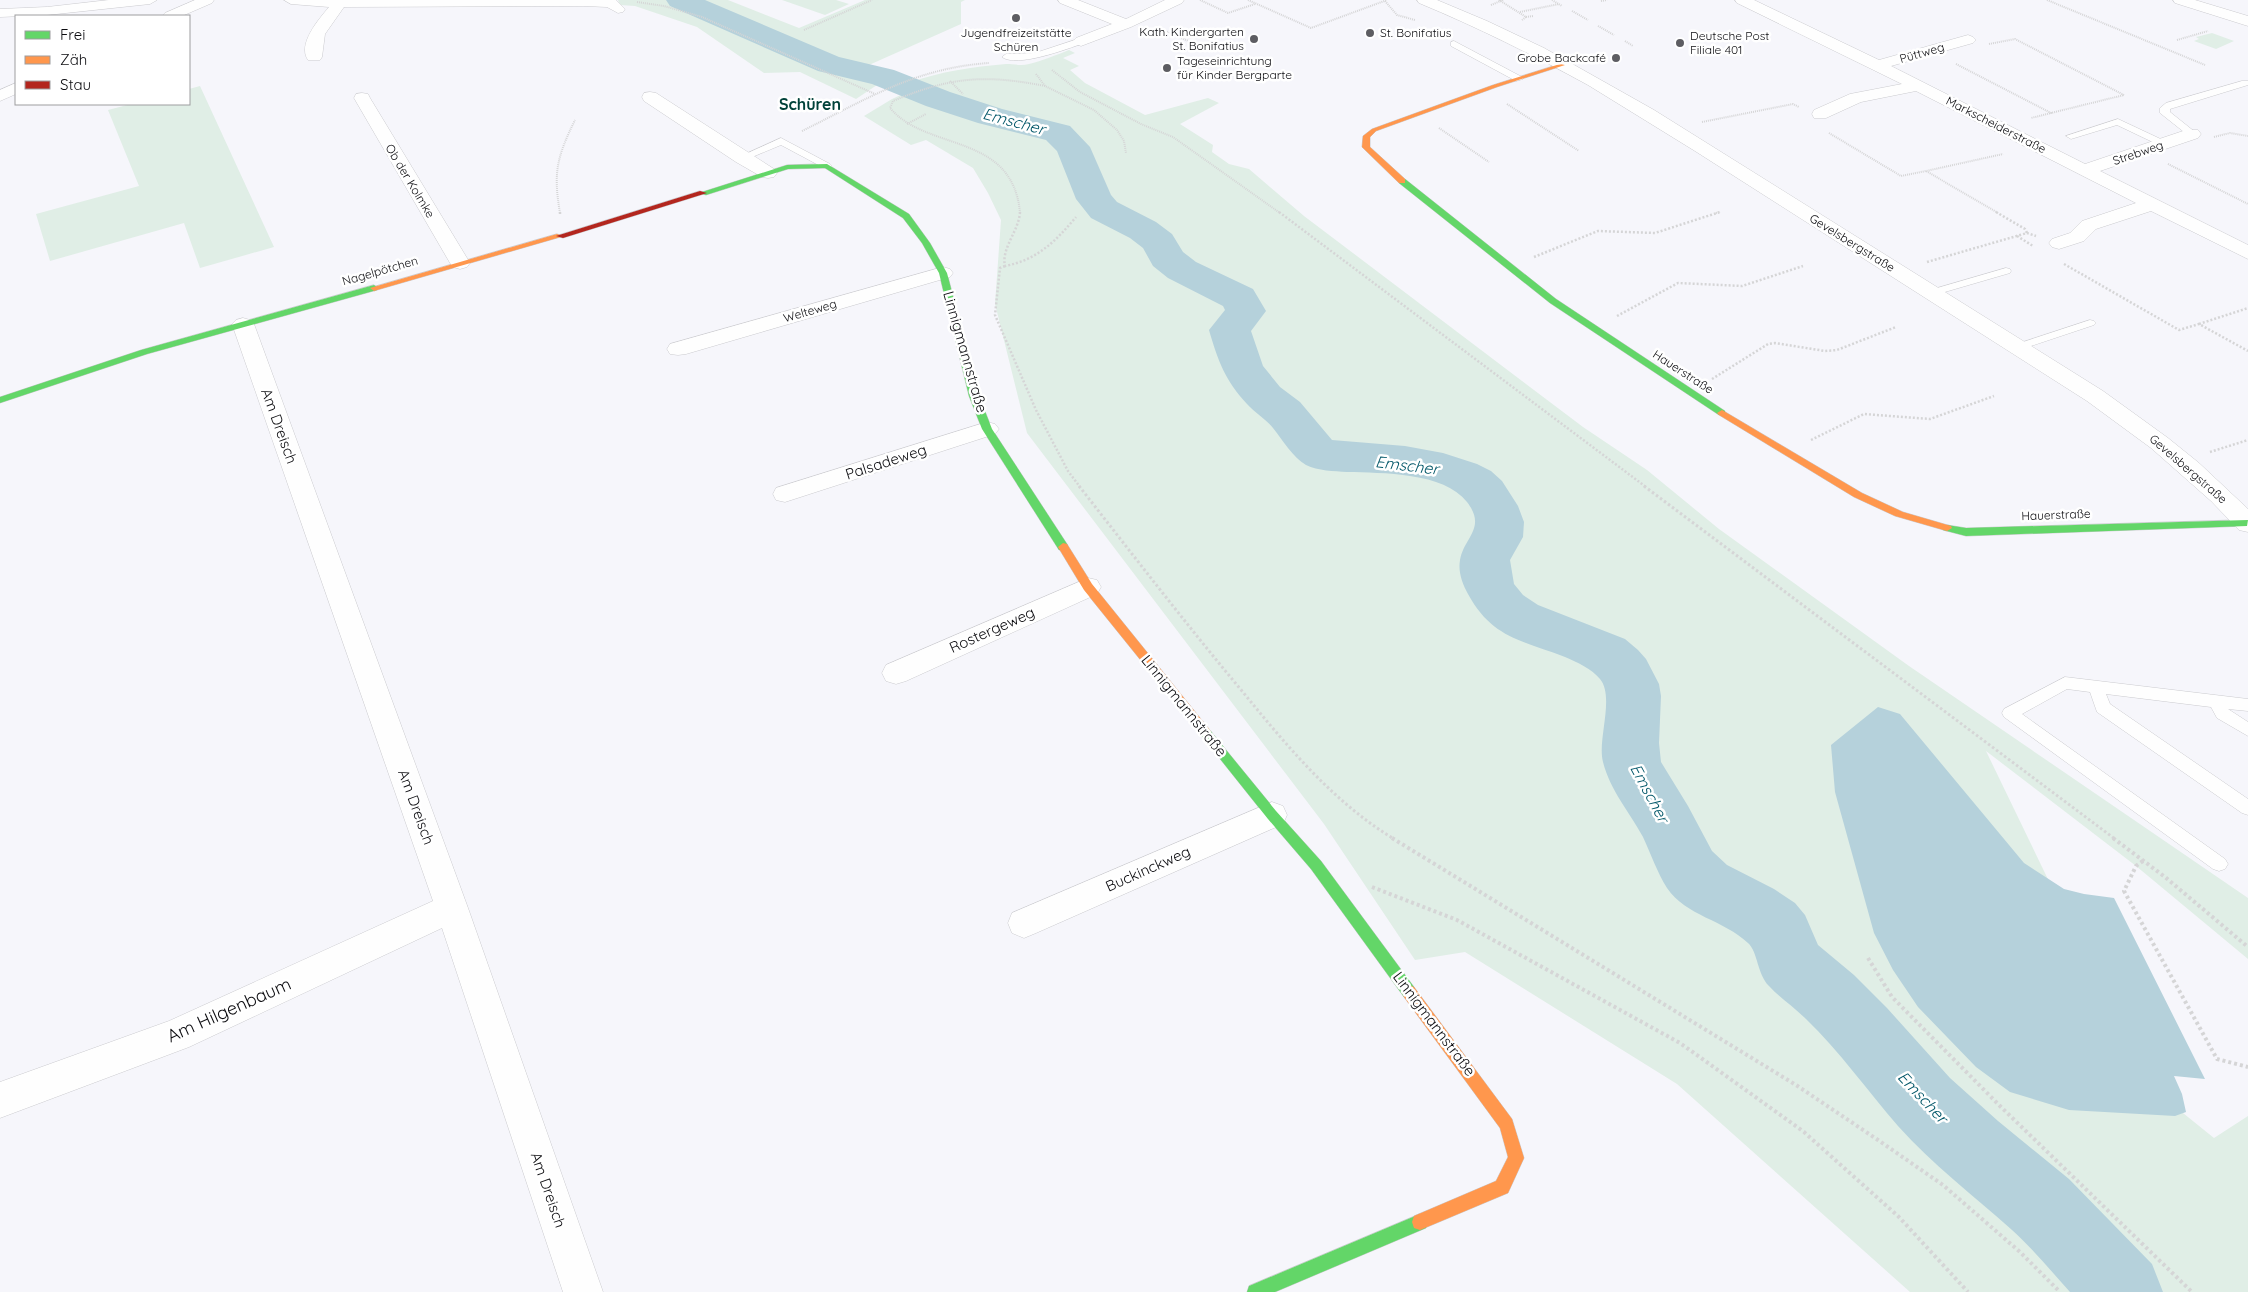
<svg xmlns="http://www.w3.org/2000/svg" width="2248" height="1292" viewBox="0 0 2248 1292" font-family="Quicksand,sans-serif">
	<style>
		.green { fill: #e0eee6 }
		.water { fill: #b5d1db }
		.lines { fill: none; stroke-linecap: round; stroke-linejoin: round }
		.river { fill: #b5d1db; fill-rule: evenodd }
		.lane-casing { stroke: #cbcbcf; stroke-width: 1 }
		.street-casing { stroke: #cbcbcf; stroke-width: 1 }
		.fast-casing { stroke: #cbcbcf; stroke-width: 1 }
		.slow-casing { stroke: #cbcbcf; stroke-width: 1 }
		.jam-casing { stroke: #cbcbcf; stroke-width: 1 }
		.path-far3 { stroke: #d5d5d6; stroke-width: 2; stroke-dasharray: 1 1; stroke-linecap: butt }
		.path-far2 { stroke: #d5d5d6; stroke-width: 2.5; stroke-dasharray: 2 2; stroke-linecap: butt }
		.path-far1 { stroke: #d5d5d6; stroke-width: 3; stroke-dasharray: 2.5 2.5; stroke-linecap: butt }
		.path { stroke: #d5d5d6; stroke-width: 4; stroke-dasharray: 3 3; stroke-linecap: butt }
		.lane { fill: #fefefe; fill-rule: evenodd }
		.street { fill: #fefefe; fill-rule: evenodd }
		.fast { fill: #63d668; fill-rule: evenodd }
		.slow { fill: #ff974d; fill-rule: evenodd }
		.jam { fill: #b3261e; fill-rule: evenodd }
		.poi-dot { fill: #5d5d62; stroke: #fff; stroke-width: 2 }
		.labels { text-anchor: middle; stroke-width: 5; stroke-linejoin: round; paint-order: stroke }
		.far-poi-label { font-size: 12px; fill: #0b0b0f; stroke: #fff; text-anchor: start }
		.far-street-label { font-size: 12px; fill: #0b0b0f; stroke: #fff }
		.street-label { font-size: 15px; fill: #0b0b0f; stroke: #fff }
		.far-district-label { font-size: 16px; font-weight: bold; fill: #01423a; stroke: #fff }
		.water-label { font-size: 16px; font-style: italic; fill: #005668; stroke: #fff }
		.near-street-label { font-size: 18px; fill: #0b0b0f; stroke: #fff }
	</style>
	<rect width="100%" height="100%" fill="#f6f6fb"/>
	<g class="green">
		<polygon points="618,0 728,0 799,28 865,0 965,0 961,2 961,24 860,69 889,77 856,99 800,72 764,73 697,27 635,6 620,5"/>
		<polygon points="782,0 836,0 849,4 825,15"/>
		<polygon points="2212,33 2234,41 2216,49 2194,41 2199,39 2196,37"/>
		<path d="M1069,50L1075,53L1063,58L1079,66L1070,70L1085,83L1145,115L1208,98L1219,103L1180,124L1213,145L1212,152L1229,164L1249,169L1304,216L1583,427L1647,470L1719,529L1909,666L2248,898V959L2136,866L1986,751L2147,1084L2214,1138L2248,1116V1292H1910L1677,1084L1465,952L1415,960L1324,824L1027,433L995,304L1001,220L988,193L973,168L926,140L911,145L864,116L892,99L918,87L909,83C941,71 972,67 1006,64C1014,64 1021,66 1029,64C1042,61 1056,55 1069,50Z"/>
		<polygon points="200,86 274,247 200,268 184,223 50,261 36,214 139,186 108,110 131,104 189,104 189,89"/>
	</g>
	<polygon class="water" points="1878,707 1900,714 2024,863 2064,889 2084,894 2114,898 2205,1079 2174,1076 2182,1094 2186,1112 2175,1116 2069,1110 2010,1092 1976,1067 1918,1007 1893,970 1874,933 1835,792 1831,745"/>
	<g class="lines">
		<path class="river" d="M666,0H705L839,57L894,70L950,92L1002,109L1070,126L1090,147L1111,195L1117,202L1156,222L1172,234L1183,252L1196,262L1253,289L1266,311L1251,331L1263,366L1280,387L1300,402L1332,440L1405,446L1443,453L1477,464L1491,471L1502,481L1518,506L1524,522L1523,537L1510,560L1514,584L1523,595L1538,605L1625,639L1638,650L1646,659L1659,684L1661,696L1659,743L1661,762L1688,806L1712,851L1727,865L1774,889L1795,903L1805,915L1818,945L1854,975L1887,1008L1950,1078L1998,1121L2069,1179L2152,1264L2163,1292H2070C2051,1271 2033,1249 2012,1230C1974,1196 1932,1164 1898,1126C1867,1090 1840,1052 1806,1019C1794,1007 1780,998 1769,986C1757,974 1758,952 1748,943C1724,920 1686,916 1667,888C1657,872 1651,854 1643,837C1630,813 1610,790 1603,762C1597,740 1615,697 1600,679C1592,669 1577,662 1565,657C1521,640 1492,638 1468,594C1462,583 1458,572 1460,560C1464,537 1487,528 1467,502C1444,472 1382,473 1347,472C1334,471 1318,471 1306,465C1293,458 1282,439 1273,428C1266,419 1255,413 1247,404C1225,380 1218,361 1209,330L1225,310L1223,306L1168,278L1153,266L1143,248L1130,238L1091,218L1076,199L1057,151L1046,140L978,123L926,106L872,84L818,71L670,6Z"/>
		<g class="lane-casing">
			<g id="lane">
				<path d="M1081,38L1084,39V43C1067,49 1017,68 1002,57L1006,54L1035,53Z"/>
				<polygon points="1454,41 1522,77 1523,79 1516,81 1451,46 1451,42"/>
				<polygon points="2242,81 2248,81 2248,85 2170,109 2170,112 2195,132 2195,136 2189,136 2160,113 2160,108 2166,103"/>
				<polygon points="2118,119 2167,142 2169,144 2167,146 2161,146 2117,125 2071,139 2066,136"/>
				<polygon points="781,138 830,164 832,166 830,168 824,168 781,145 745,160 739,160 737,158"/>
				<polygon points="2006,268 2010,269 2011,271 2010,273 1931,296 1925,293 1927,291"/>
				<polygon points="2090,320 2094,321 2096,323 2094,325 2022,349 2014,349 2012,347 2014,345"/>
				<polygon points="2065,677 2248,699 2248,711 2228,709 2248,722 2248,736 2217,718 2211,707 2106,694 2110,704 2248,799 2248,815 2242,813 2097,712 2090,692 2067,689 2022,714 2225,859 2228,864 2225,869 2219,871 2213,869 2004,717 2002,713 2004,709"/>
			</g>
		</g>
		<g class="street-casing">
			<g id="street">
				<polygon points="109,0 157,0 150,4 47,15 0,17 0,9 47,7"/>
				<polygon points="195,0 214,0 212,3 182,16 162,16 165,13"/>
				<path d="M284,0H616L625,9L623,12L618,13L607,7L584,6L344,7L325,34L322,57L320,60H308C297,44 319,19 329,7L291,4Z"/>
				<polygon points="1058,0 1078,0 1126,19 1165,0 1184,0 1182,3 1131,27 1081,46 1076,44 1073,41 1076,38 1112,24 1060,3"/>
				<path d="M1417,0H1437L1487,21L1544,48L1654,110L2103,391L2168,438L2199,463L2248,509V532L2239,530L2211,501L2151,448L2087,401L1695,151L1588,85C1533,55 1477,27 1419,3Z"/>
				<polygon points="1735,0 1754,0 1879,60 1968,35 1973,37 1976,40 1973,43 1891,66 2085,164 2186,130 2198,130 2201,134 2198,138 2100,171 2248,245 2248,259 2151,211 2096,229 2084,241 2059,249 2052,247 2049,243 2052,239 2070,233 2082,221 2136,203 1916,91 1861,102 1826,118 1814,118 1812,114 1814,110 1850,94 1902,84 1737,3"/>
				<polygon points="2173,0 2195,0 2248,16 2248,26 2175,3"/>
				<polygon points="16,83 16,94 0,101 0,90"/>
				<polygon points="650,92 656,93 774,169 777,173 774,177 768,178 762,177 736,162 644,101 642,97 644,93"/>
				<polygon points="362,93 368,94 370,98 470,263 467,267 460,269 453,267 450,263 354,98 356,94"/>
				<polygon points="943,267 950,269 953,273 950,277 686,354 678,355 670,354 667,349 670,344"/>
				<polygon points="243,318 250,320 254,324 468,908 603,1292 563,1292 442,928 189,1047 0,1118 0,1082 169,1021 433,901 232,324 236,320"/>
				<polygon points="987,422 995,424 999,429 995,434 785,502 776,500 773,494 776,488"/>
				<polygon points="1088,578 1097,580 1101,587 1097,594 906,681 896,684 886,681 882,673 886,665"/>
				<polygon points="1272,802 1283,806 1287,815 1283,824 1036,933 1024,938 1012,933 1008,923 1012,913"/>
			</g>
		</g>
		<g class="fast-casing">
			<g id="fast">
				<polygon points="827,164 909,214 930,243 947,273 979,396 992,429 1067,544 1068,547 1067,550 1059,550 982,429 969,396 939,273 922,243 903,218 825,168 788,169 706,195 699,193 787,165"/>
				<polygon points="1399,179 1405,179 1556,299 1725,411 1725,415 1719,415 1550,303 1399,183"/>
				<polygon points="374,285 378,288 377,290 147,354 0,403 0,397 141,350"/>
				<polygon points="2248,520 2247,526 1966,536 1943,530 1942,528 1947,525 1966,528"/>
				<polygon points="1205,727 1209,729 1276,811 1321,861 1414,987 1416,992 1414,997 1409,999 1404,997 1311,869 1268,819 1201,735 1199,732 1201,729"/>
				<polygon points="1420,1214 1426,1216 1428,1222 1426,1228 1275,1292 1247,1292 1249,1286"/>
			</g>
		</g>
		<g class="slow-casing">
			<g id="slow">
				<polygon points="1560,64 1565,65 1497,87 1376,131 1370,137 1370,147 1405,179 1405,183 1399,183 1362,147 1363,136 1372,129 1493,85"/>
				<polygon points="557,234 564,236 377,290 374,291 370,288"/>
				<polygon points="1722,410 1862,493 1903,512 1951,526 1952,528 1947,531 1895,516 1854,497 1719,415 1717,413"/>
				<polygon points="1063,543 1067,544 1092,584 1209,729 1211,732 1209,735 1201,735 1084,590 1058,547"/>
				<polygon points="1409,985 1414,987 1512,1119 1524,1158 1508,1193 1420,1230 1414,1228 1412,1222 1414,1216 1496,1181 1508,1157 1500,1128 1404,997 1402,992 1404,987"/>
			</g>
		</g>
		<g class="jam-casing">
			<polygon id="jam" points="700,191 707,193 563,238 556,236"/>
		</g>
		<g class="path-far3">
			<polyline points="1200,0 1228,13 1255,4"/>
			<polyline points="1248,0 1311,28 1387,0"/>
			<polyline points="1499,0 1526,17 1522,20"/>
			<polyline points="1552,0 1562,6"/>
			<polyline points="2047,0 2205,65"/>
			<polyline points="1385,1 1397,15 1415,20"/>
			<polyline points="1601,1 1607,0"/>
			<polyline points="637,2 664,6 702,17 875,94"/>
			<polyline points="1491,5 1503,0"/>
			<polyline points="1572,11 1588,20"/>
			<polyline points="1520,12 1559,4"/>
			<polyline points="1526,17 1533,16"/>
			<polyline points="1598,26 1614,35"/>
			<polyline points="804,30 872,0"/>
			<polyline points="1163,30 1202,47"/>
			<polyline points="2177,40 2208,31"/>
			<polyline points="1625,41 1633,46"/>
			<polyline points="1989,44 2015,39 2124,95 2051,113"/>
			<polyline points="1956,64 2051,113 2031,118"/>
			<polyline points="1052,70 1080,92 1141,124 1173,137 1280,213"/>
			<polyline points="1036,74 1045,86 1094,110 1117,130 1124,141 1126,153"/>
			<polyline points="950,81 963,94"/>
			<polyline points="1507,104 1579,151"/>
			<polyline points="1702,122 1793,104 1799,107"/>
			<polyline points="907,124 926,114"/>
			<polyline points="1439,128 1489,162"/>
			<path d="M802,131C867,99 915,68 989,63"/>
			<polyline points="1829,133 1901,176 1926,171"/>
			<polyline points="2214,137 2230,133 2248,136"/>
			<polyline points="2168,164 2248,204"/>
			<path d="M560,213C553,172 557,157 575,120"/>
			<path d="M1020,213C1013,132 927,152 890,108L893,101C950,77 984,74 1045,86"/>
			<polyline points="1716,213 1720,212"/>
			<polyline points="1998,213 1926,171 2003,154"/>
		</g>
		<g class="path-far2">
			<polyline points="560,212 560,214"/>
			<path d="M1020,212C1019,231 1001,248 1005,266C1037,260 1056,241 1076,217"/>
			<polyline points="1279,212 1646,487"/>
			<polyline points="1996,212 2025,229 2027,233"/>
			<polyline points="2017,236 2033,246"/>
			<polyline points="1534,257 1598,231 1655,233 1720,212"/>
			<polyline points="1927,262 2027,233 2036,236"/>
			<polyline points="2064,264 2179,330 2199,324 2248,351"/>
			<polyline points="1005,266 1000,268 995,315 1036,410 1068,471 1080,487"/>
			<polyline points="1617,316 1678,283 1742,286 1803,266"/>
			<polyline points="2199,324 2248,308"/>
			<polyline points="1712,379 1768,344 1775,343 1825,351 1837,350 1896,327"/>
			<polyline points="1811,440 1864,414 1930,419 1994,396"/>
			<polyline points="2210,452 2248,440"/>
		</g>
		<g class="path-far1">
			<path d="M1079,486C1133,555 1186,624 1242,691C1287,746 1333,802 1394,839"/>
			<polyline points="1644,486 2115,839"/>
		</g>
		<g class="path">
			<polyline points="1392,838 1796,1085 1878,1140 1943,1185 2020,1252 2060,1292"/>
			<polyline points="2113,838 2165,877 2248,947"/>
			<polyline points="2143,861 2136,866 2124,891 2217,1059 2248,1067"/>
			<polyline points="1372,887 1457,920 1680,1043 1804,1132 1898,1216 1968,1292"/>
			<polyline points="1868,958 1892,997 2000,1106 2192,1292"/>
		</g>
		<use href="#lane" class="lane"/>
		<use href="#street" class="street"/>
		<use href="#fast" class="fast"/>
		<use href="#slow" class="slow"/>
		<use href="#jam" class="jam"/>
	</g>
	<g class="poi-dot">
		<circle cx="1016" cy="18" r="5"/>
		<circle cx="1370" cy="33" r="5"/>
		<circle cx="1254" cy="39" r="5"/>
		<circle cx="1680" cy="43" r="5"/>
		<circle cx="1616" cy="58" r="5"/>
		<circle cx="1167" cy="68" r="5"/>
	</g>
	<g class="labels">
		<g class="far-poi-label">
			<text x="1244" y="36" text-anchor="end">Kath. Kindergarten<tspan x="1244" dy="14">St. Bonifatius</tspan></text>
			<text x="1016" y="37" text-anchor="middle">Jugendfreizeitstätte<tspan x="1016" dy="14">Schüren</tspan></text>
			<text x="1380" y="37">St. Bonifatius</text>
			<text x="1690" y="40">Deutsche Post<tspan x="1690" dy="14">Filiale 401</tspan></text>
			<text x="1606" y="62" text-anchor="end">Grobe Backcafé</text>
			<text x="1177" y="65">Tageseinrichtung<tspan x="1177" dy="14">für Kinder Bergparte</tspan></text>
		</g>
		<g class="far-street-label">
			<text transform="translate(1922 53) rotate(-16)" y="4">Püttweg</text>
			<text transform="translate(1996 125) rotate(27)" y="4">Markscheiderstraße</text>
			<text transform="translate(2138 153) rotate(-19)" y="4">Strebweg</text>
			<text transform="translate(410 181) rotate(59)" y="4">Ob der Kolmke</text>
			<text transform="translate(1852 243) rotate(32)" y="4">Gevelsbergstraße</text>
			<text transform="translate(380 271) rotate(-16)" y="4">Nagelpötchen</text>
			<text transform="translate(810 311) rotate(-16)" y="4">Welteweg</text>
			<text transform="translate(1683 372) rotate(33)" y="4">Hauerstraße</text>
			<text transform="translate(2188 469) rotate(41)" y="4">Gevelsbergstraße</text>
			<text transform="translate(2056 515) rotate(-2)" y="4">Hauerstraße</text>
		</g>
		<g class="street-label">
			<text transform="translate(965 352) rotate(74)" y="5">Linnigmannstraße</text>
			<text transform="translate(279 426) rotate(70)" y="5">Am Dreisch</text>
			<text transform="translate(886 462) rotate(-18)" y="5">Palsadeweg</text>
			<text transform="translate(992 630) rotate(-24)" y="5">Rostergeweg</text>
			<text transform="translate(1184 706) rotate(51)" y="5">Linnigmannstraße</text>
			<text transform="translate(416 807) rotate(70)" y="5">Am Dreisch</text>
			<text transform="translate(1148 869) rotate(-24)" y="5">Buckinckweg</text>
			<text transform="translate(1434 1024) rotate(53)" y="5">Linnigmannstraße</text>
			<text transform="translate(548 1190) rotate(71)" y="5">Am Dreisch</text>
		</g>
		<g class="far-district-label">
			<text x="810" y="110">Schüren</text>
		</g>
		<g class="water-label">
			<text transform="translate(1014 121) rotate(15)" y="6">Emscher</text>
			<text transform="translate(1407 465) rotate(7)" y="6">Emscher</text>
			<text transform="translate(1650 793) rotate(62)" y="6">Emscher</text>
			<text transform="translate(1923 1097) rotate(47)" y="6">Emscher</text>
		</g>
		<g class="near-street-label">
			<text transform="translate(229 1010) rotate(-24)" y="6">Am Hilgenbaum</text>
		</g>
	</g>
	<rect x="15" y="15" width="175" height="90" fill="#ffffff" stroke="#9d9d9f"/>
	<rect x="25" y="31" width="25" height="8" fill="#63d668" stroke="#9d9d9f"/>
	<text x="60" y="40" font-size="15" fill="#0b0b0f">Frei</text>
	<rect x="25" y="56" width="25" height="8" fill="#ff974d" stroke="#9d9d9f"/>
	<text x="60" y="65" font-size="15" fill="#0b0b0f">Zäh</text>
	<rect x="25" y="81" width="25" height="8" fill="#b3261e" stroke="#9d9d9f"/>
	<text x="60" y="90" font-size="15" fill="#0b0b0f">Stau</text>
</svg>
